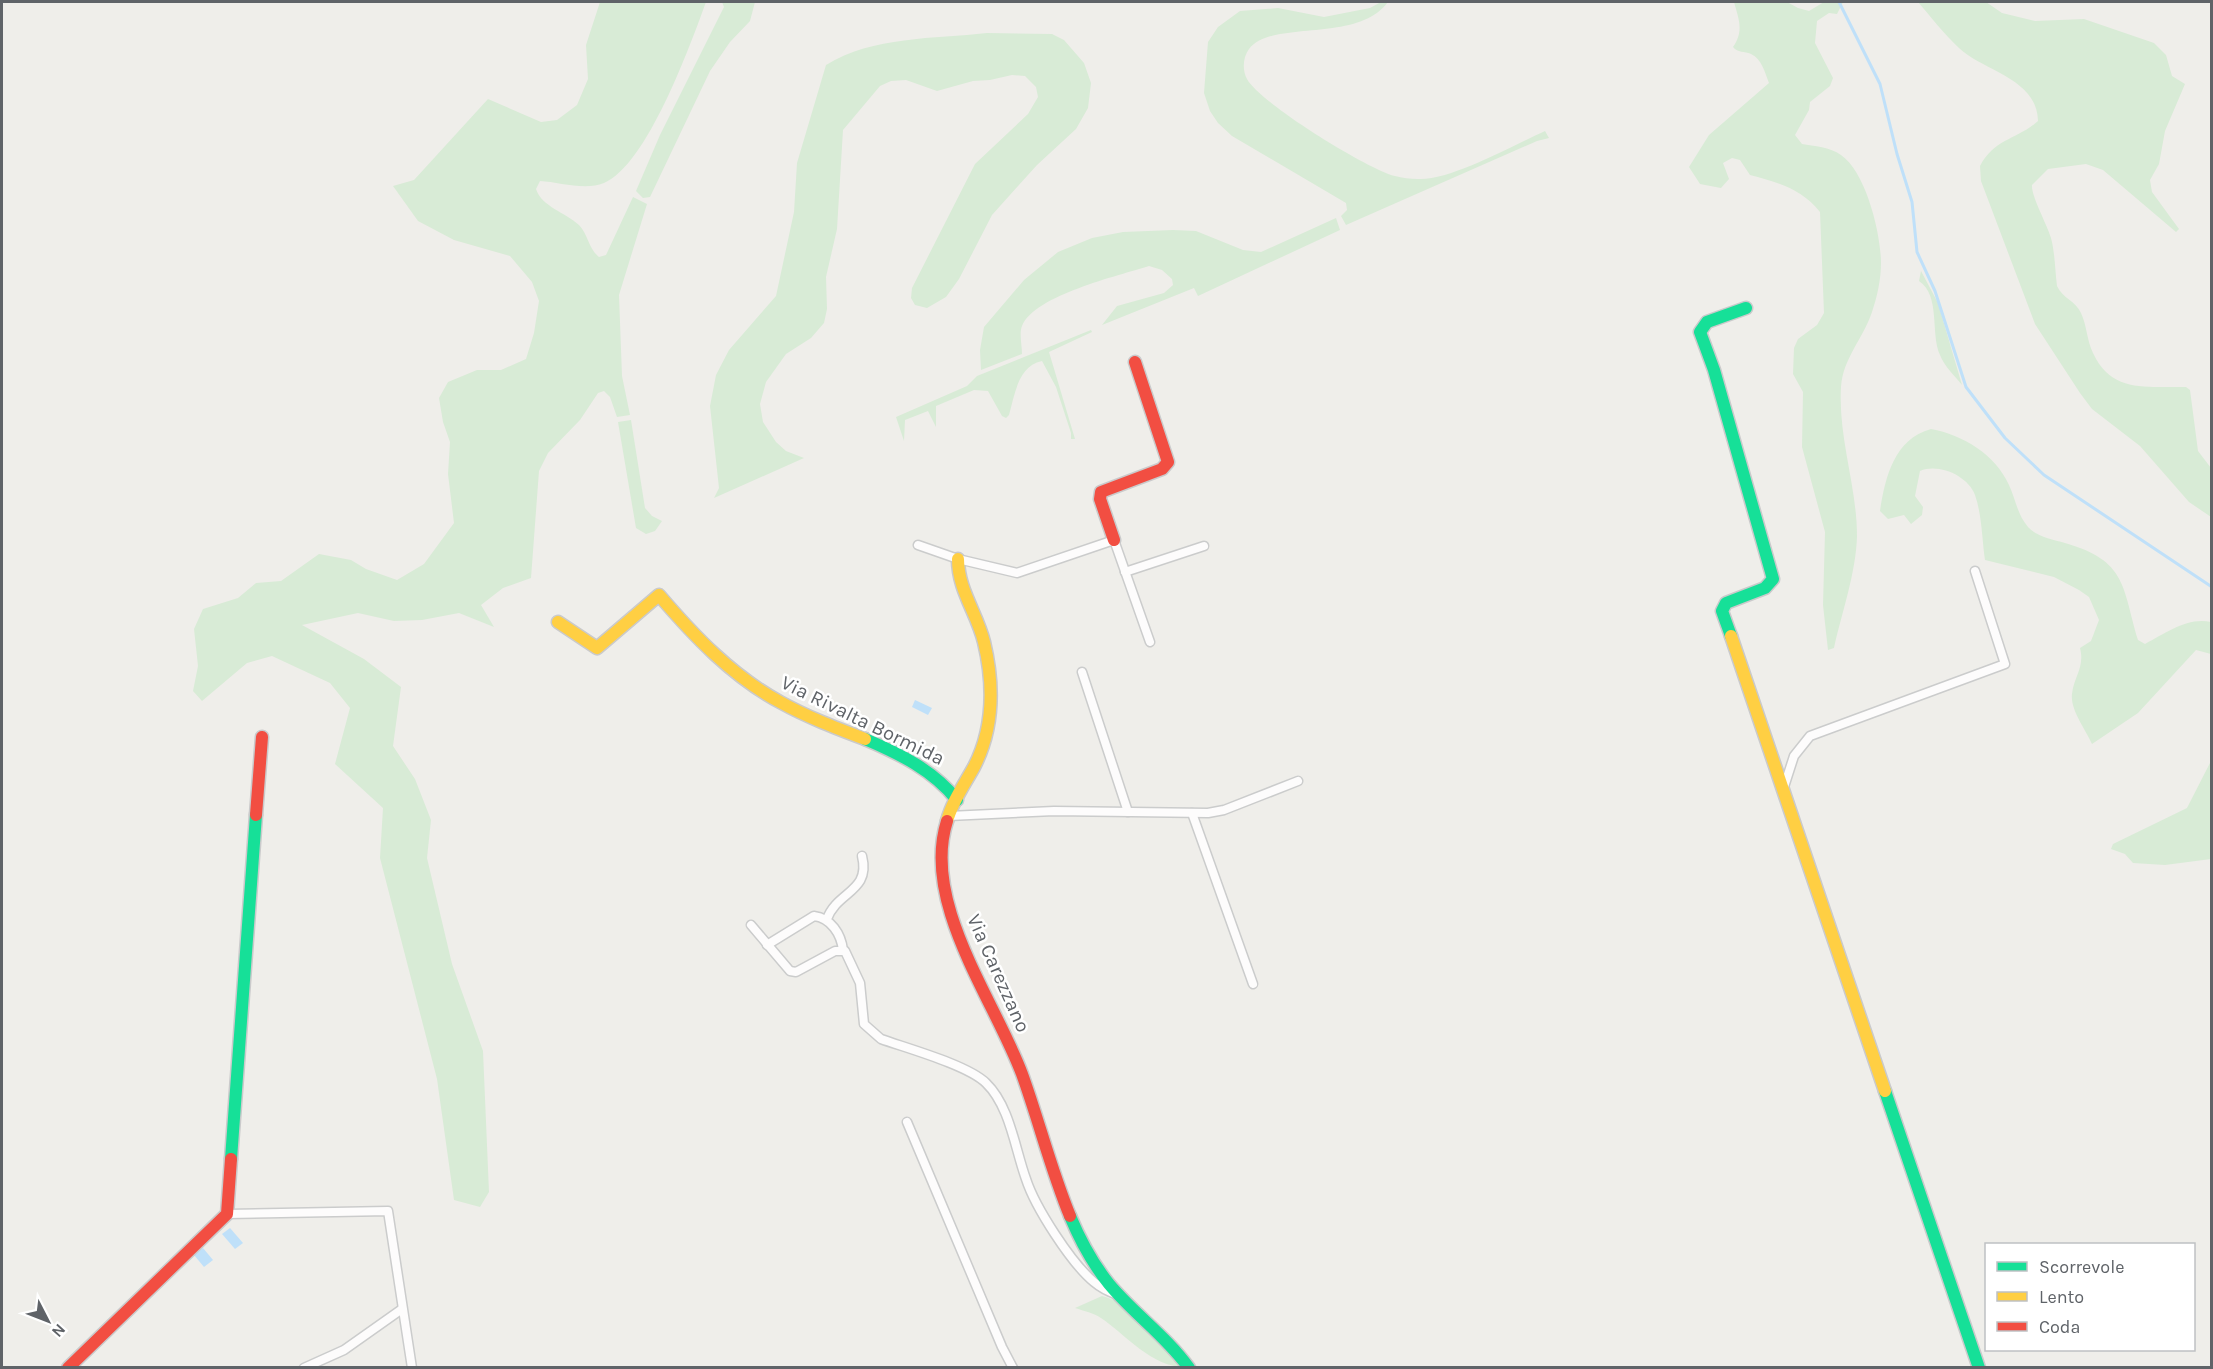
<svg xmlns="http://www.w3.org/2000/svg" width="2213" height="1369" viewBox="0 0 2213 1369" font-family="Karla,sans-serif">
	<style>
		.green { fill: #d8ebd6 }
		.water { fill: #bfe0f9 }
		.lines { fill: none; stroke-linecap: round; stroke-linejoin: round }
		.stream { stroke: #bfe0f9; stroke-width: 3 }
		.street-casing { stroke: #cbcccc; stroke-width: 11 }
		.fast-casing { stroke: #cacacb; stroke-width: 15 }
		.slow-casing { stroke: #cacacb; stroke-width: 15 }
		.jam-casing { stroke: #cacacb; stroke-width: 15 }
		.street { stroke: #fdfcfc; stroke-width: 8 }
		.fast { stroke: #16e098; stroke-width: 12 }
		.slow { stroke: #ffcf43; stroke-width: 12 }
		.jam { stroke: #f24e42; stroke-width: 12 }
		.labels { text-anchor: middle; stroke-width: 5; stroke-linejoin: round; paint-order: stroke }
		.street-label { font-size: 20px; fill: #5f6368; stroke: #fff }
	</style>
	<rect width="100%" height="100%" fill="#efeeea"/>
	<g class="green">
		<path d="M600,2H706C690,46 647,165 604,183C585,191 559,182 540,181L536,189C542,207 565,212 579,225C588,234 588,248 599,257L606,255L633,197L647,204L619,295L622,376L630,415L617,417L610,397L604,391L598,393L580,420L548,453L539,471L531,578L503,588L481,605L494,627L459,613L422,620L394,621L358,613L302,625L364,659L401,687L393,746L415,779L431,820L427,858L452,964L483,1051L489,1192L480,1207L454,1200L437,1079L380,858L383,808L335,764L350,708L330,683L272,656L247,663L202,701L193,691L198,666L194,629L203,609L238,598L256,583L281,581L319,554L351,560L366,569L397,580L424,564L454,523L448,474L450,442L443,422L439,398L448,382L477,370H501L526,359L534,333L539,301L532,282L510,256L454,240L418,221L393,186L414,180L488,99L541,122L557,120L577,105L588,79L586,45Z"/>
		<polygon points="722,2 755,2 750,21 730,42 710,71 650,197 643,198 636,191 660,135 724,7"/>
		<path d="M1381,2H1388C1357,44 1272,19 1249,49C1243,57 1242,70 1247,79C1260,103 1367,169 1395,176C1402,178 1410,179 1418,179C1450,181 1514,145 1545,131L1549,138L1537,141L1346,225L1341,216L1347,210L1346,203L1232,136L1218,123L1210,111L1204,93L1208,42L1218,27L1240,11L1278,8L1324,17L1370,8Z"/>
		<path d="M1734,2H1787L1798,8L1809,11L1824,2H1843L1837,14L1829,13L1817,21L1815,43L1833,78L1830,86L1810,102L1809,110L1795,135L1802,144C1814,146 1830,147 1841,155C1866,172 1881,234 1881,263C1881,280 1877,297 1872,312C1863,339 1843,358 1841,387C1838,438 1857,486 1857,536C1856,573 1842,612 1834,648L1828,650L1823,605L1825,532L1802,447L1803,392L1793,374L1794,348L1798,339L1817,325L1824,313L1820,212C1802,189 1777,182 1750,175L1740,160L1732,158L1723,163L1729,179L1721,188L1700,184L1689,167L1709,135L1769,83C1765,73 1762,59 1751,54C1744,51 1738,53 1733,47C1744,31 1739,20 1734,2Z"/>
		<path d="M1918,2H1986L2002,13L2035,21L2084,19L2154,43L2166,55L2172,76L2185,84L2165,131L2159,164L2150,180L2152,192L2179,229L2176,232L2103,170L2086,164L2048,169L2032,185C2031,196 2047,224 2051,238C2055,253 2055,270 2057,286C2062,298 2076,301 2081,313C2087,326 2087,341 2093,353C2112,394 2147,386 2186,387L2190,390L2198,451L2211,468V517L2189,502L2140,446L2092,409L2080,393L2035,324L1981,181L1980,166C1995,138 2017,140 2038,121C2037,78 1983,71 1959,48C1944,34 1931,17 1918,2Z"/>
		<path d="M987,33L1052,34L1064,40L1084,63L1091,83L1088,108L1076,129L1037,165L992,215L959,279L946,297L927,308L915,305L911,298L912,288L975,164L1028,114L1038,97L1036,87L1025,76L1012,75L990,80L973,81L937,91L906,80L891,81L880,86L843,130L837,229L826,277L827,309L824,323L811,338L786,354L766,382L760,404L763,422L776,442L786,451L804,458L714,498L719,488L710,406L716,375L729,350L776,296L794,212L797,163L826,65C873,36 934,39 987,33Z"/>
		<path d="M1336,218L1340,230L1198,296L1194,288L1102,325L1117,306L1164,293L1173,285L1172,279L1162,270L1149,266C1118,276 1035,295 1022,326C1019,333 1022,346 1022,354L981,370L980,350L984,327L1024,280L1058,252L1092,238L1123,232L1173,230L1196,231L1243,250L1261,252Z"/>
		<path d="M1921,271L1938,303L1962,385C1955,376 1944,366 1940,355C1930,333 1941,296 1919,281Z"/>
		<path d="M1091,330L1092,332L1049,352L1075,439H1071V433L1056,387L1042,361C1018,366 1015,394 1009,415L1006,418L1002,416L988,391L974,390L936,406V427L928,411L905,420L904,441L896,417L967,386L977,376Z"/>
		<polygon points="631,420 645,508 652,516 662,521 655,531 646,534 636,528 618,422"/>
		<path d="M1931,429C1963,435 1995,454 2009,485C2016,500 2017,514 2028,527C2037,537 2052,539 2065,543C2127,561 2122,586 2138,640L2145,644C2166,633 2187,617 2211,622V654L2196,650L2138,713L2092,744C2086,730 2070,710 2072,694C2074,676 2085,667 2080,648L2091,641L2099,620L2089,597L2079,590L2054,577L1985,560C1982,540 1982,515 1975,495C1968,476 1939,463 1920,471L1915,496L1923,507L1922,515L1911,524L1904,515L1888,519L1880,511C1885,478 1894,439 1931,429Z"/>
		<polygon points="2211,761 2211,859 2165,865 2133,863 2125,854 2111,849 2113,844 2187,808"/>
		<path d="M1102,1296C1132,1303 1166,1344 1184,1367C1152,1367 1126,1335 1101,1318C1094,1313 1084,1311 1075,1308Z"/>
	</g>
	<g class="water">
		<polygon points="915,700 932,708 928,715 912,707"/>
		<polygon points="230,1228 243,1243 235,1249 222,1234"/>
		<polygon points="203,1248 213,1260 204,1267 194,1255"/>
	</g>
	<g class="lines">
		<polyline class="stream" points="1839,2 1880,84 1897,154 1912,202 1917,252 1935,291 1966,387 2005,438 2044,475 2212,587"/>
		<g class="street-casing">
			<g id="street">
				<polyline points="918,545 958,559 1017,573 1114,540 1150,642"/>
				<polyline points="1125,572 1204,546"/>
				<polyline points="1082,672 1128,812"/>
				<polyline points="1783,790 1794,756 1810,736 2005,664 1975,571"/>
				<polyline points="1192,813 1253,984"/>
				<polyline points="949,816 1054,811 1208,813 1224,810 1298,781"/>
				<path d="M827,919C837,891 871,892 862,856"/>
				<path d="M751,925L790,971L796,972L835,951H845L860,983L864,1024L881,1039C906,1048 968,1065 986,1083C1010,1106 1015,1149 1026,1179C1035,1207 1071,1263 1094,1282C1101,1288 1109,1292 1118,1295"/>
				<path d="M767,945L814,916C831,918 841,934 843,950"/>
				<polyline points="907,1122 1002,1347 1013,1368"/>
				<polyline points="227,1214 388,1211 412,1368"/>
				<polyline points="304,1368 344,1350 402,1309"/>
			</g>
		</g>
		<g class="fast-casing">
			<g id="fast">
				<polyline points="1731,636 1722,611 1726,603 1765,588 1773,579 1714,370 1700,332 1707,322 1746,308"/>
				<path d="M865,739C900,754 933,770 957,800"/>
				<polyline points="1885,1091 1979,1368"/>
				<polyline points="231,1159 256,815"/>
				<path d="M1070,1216C1080,1240 1093,1264 1109,1284C1134,1314 1166,1336 1189,1368"/>
			</g>
		</g>
		<g class="slow-casing">
			<g id="slow">
				<path d="M558,622L597,648L659,595C694,636 732,676 780,702C807,717 836,728 865,739"/>
				<polyline points="1731,636 1885,1091"/>
				<path d="M947,821C952,802 964,785 974,767C994,728 994,684 984,642C977,613 958,590 958,559"/>
			</g>
		</g>
		<g class="jam-casing">
			<g id="jam">
				<polyline points="1114,540 1100,499 1101,492 1162,469 1168,462 1135,362"/>
				<polyline points="256,815 262,737"/>
				<path d="M947,821C921,903 994,999 1022,1074C1039,1121 1051,1170 1070,1216"/>
				<polyline points="68,1368 227,1214 231,1159"/>
			</g>
		</g>
		<use href="#street" class="street"/>
		<use href="#fast" class="fast"/>
		<use href="#slow" class="slow"/>
		<use href="#jam" class="jam"/>
	</g>
	<g class="labels">
		<g class="street-label">
			<text transform="translate(863 720) rotate(26)" y="7">Via Rivalta Bormida</text>
			<text transform="translate(999 973) rotate(66)" y="7">Via Carezzano</text>
		</g>
	</g>
	<rect width="2213" height="1369" fill="none" stroke="#5f6368" stroke-width="6"/>
	<rect x="1985" y="1243" width="210" height="108" fill="#ffffff" stroke="#bfc1c3" stroke-width="1.5"/>
	<rect x="1997" y="1262" width="30" height="9" fill="#16e098" stroke="#bfc1c3" stroke-width="1.5"/>
	<text x="2039" y="1273" font-size="18" fill="#5f6368">Scorrevole</text>
	<rect x="1997" y="1292" width="30" height="9" fill="#ffcf43" stroke="#bfc1c3" stroke-width="1.5"/>
	<text x="2039" y="1303" font-size="18" fill="#5f6368">Lento</text>
	<rect x="1997" y="1322" width="30" height="9" fill="#f24e42" stroke="#bfc1c3" stroke-width="1.5"/>
	<text x="2039" y="1333" font-size="18" fill="#5f6368">Coda</text>
	<g transform="translate(48 1321) rotate(132)" stroke="#ffffff" stroke-width="4.5" paint-order="stroke">
	<path d="M0-4.5L10 22L0 15L-10 22Z" fill="#5f6368"/>
	<text y="-9" font-size="16" font-weight="bold" text-anchor="middle" fill="#5f6368">N</text>
	</g>
</svg>
